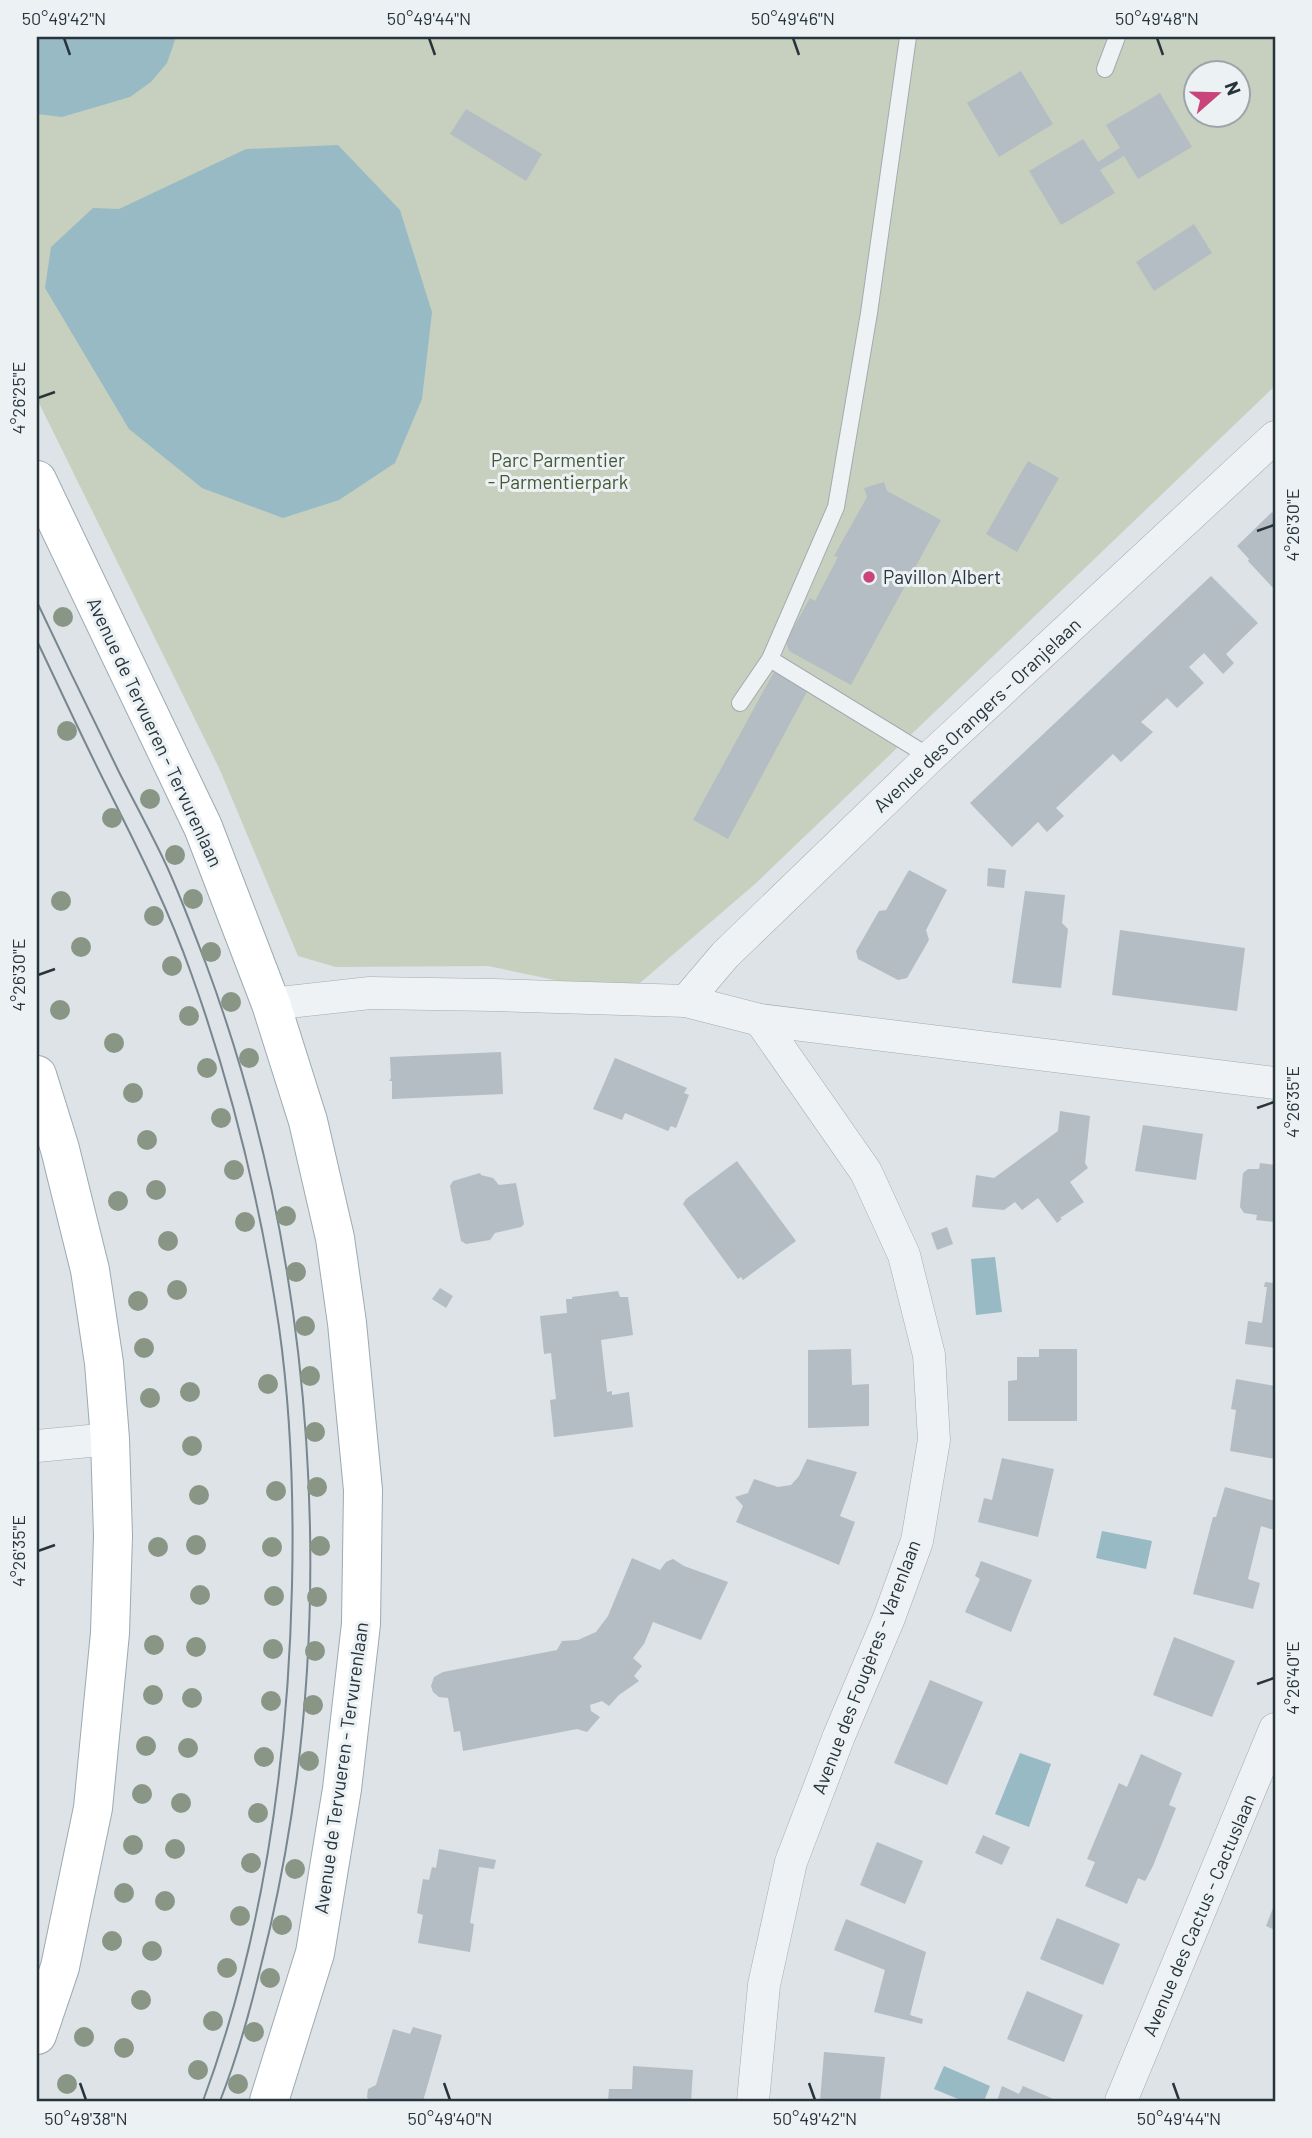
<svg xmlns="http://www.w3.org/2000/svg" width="1312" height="2138" viewBox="0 0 1312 2138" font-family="Barlow,sans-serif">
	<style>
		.green { fill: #c7d0be; fill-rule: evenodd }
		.water { fill: #98bac5 }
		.building { fill: #b4bdc3 }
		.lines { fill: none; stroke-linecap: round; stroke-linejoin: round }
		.service-casing { stroke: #a3abb0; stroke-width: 18 }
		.minor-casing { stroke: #a3abb0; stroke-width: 33 }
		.primary-casing { stroke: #9caab1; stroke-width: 40 }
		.service { stroke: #eff2f5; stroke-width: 16 }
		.minor { stroke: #eff2f5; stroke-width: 32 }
		.primary { stroke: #fff; stroke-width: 38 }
		.tram { stroke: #77868f; stroke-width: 2 }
		.tree { fill: #899685 }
		.ticks { fill: none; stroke: #27343c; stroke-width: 2.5 }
		.poi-dot { fill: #c9447b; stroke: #ecf1f4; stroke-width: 2.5 }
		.labels { text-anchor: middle; stroke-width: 6; stroke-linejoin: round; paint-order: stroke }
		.park-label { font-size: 19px; fill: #445735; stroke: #ecf1f4 }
		.poi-label { font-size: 19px; fill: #27343c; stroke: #ecf1f4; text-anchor: start }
		.street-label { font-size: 19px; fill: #27343c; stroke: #ecf1f4 }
		.neatline { fill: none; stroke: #27343c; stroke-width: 2.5 }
		.ticks-label { font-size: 18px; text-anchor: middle; fill: #27343c }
	</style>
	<rect width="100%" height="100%" fill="#dde3e6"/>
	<path class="green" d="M37,37H1275V386L755,884L626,995L488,966L336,967L298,956L220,770L37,399ZM1196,74H1238V116H1196Z"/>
	<g class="water">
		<polygon points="37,37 176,37 167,63 151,82 130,97 62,117 37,114"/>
		<polygon points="338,145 400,210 432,312 422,399 395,463 339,500 283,518 202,488 129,429 45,288 51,247 93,208 119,209 246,149"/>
		<polygon points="995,1257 1002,1312 976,1315 971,1259"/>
		<polygon points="1102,1531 1152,1541 1146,1569 1096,1558"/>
		<polygon points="1020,1753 1051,1764 1029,1827 995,1814"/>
		<polygon points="944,2066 990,2086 984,2101 963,2101 934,2089"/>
	</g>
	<g class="building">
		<polygon points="1021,71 1053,124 999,157 967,103"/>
		<polygon points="1160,93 1192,147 1138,179 1124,156 1100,170 1115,193 1061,225 1029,171 1083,139 1098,162 1120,148 1106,125"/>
		<polygon points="466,109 542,154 526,181 450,134"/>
		<polygon points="1194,224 1212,253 1154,291 1136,262"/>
		<polygon points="1028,461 1059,478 1017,552 986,534"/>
		<polygon points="884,482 887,491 941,520 851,685 789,651 786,641 810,598 815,601 838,557 834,556 867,497 864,488"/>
		<polygon points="1272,512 1275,516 1275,590 1248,561 1249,559 1237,546"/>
		<polygon points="1211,576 1258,623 1226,654 1234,663 1223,674 1204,653 1189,667 1204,683 1177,708 1167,698 1141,722 1153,732 1121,762 1113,754 1056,808 1064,816 1047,832 1038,822 1012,847 970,803"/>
		<polygon points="775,670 809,688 728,839 693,820"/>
		<polygon points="988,868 1006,870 1004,888 987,886"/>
		<polygon points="909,870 947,890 926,930 929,940 907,978 898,980 858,959 856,951 879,911 886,910"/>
		<polygon points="1025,891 1065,895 1062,923 1068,929 1061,988 1012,983"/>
		<polygon points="1120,930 1245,948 1237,1011 1112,995"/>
		<polygon points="501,1052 503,1094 392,1099 392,1081 389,1081 391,1078 390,1057"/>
		<polygon points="615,1058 687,1088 684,1093 689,1095 676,1128 671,1126 668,1131 625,1113 622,1120 593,1109"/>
		<polygon points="1060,1111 1090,1116 1085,1163 1088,1168 1070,1182 1084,1202 1060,1218 1062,1219 1057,1223 1038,1198 1022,1210 1015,1202 1004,1210 972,1207 976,1175 994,1178 1058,1131"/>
		<polygon points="1143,1125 1203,1134 1196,1180 1135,1171"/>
		<polygon points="737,1161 796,1241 743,1280 741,1277 738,1279 683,1204 686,1199"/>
		<polygon points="1260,1163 1275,1165 1275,1222 1256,1220 1257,1215 1244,1213 1240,1207 1243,1173 1248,1169 1259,1169"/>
		<polygon points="480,1173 481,1175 493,1178 499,1185 516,1183 524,1224 521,1227 495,1233 490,1240 466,1244 461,1241 450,1186 453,1181"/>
		<polygon points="947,1227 953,1244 937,1250 931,1233"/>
		<polygon points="1265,1282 1275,1283 1275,1348 1245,1344 1248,1321 1262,1323 1267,1287 1264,1287"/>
		<polygon points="440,1288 453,1296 446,1308 432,1299"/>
		<polygon points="618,1291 620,1297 628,1297 633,1335 601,1340 607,1392 612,1391 612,1395 629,1392 633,1427 554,1437 550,1400 556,1399 551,1353 544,1354 540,1316 567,1313 566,1299 572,1299 572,1297"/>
		<polygon points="851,1349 852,1385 869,1384 869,1426 808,1428 808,1350"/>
		<polygon points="1039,1349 1077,1349 1077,1421 1008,1421 1008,1381 1017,1380 1017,1357 1039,1357"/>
		<polygon points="1236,1379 1275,1386 1275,1459 1230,1451 1236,1410 1231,1409"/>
		<polygon points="1002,1458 1054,1469 1038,1537 978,1522 984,1498 992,1500"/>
		<polygon points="807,1459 857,1472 840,1516 855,1522 839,1565 736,1522 743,1506 735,1497 748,1493 754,1479 778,1487 791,1485 799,1476"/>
		<polygon points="1225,1487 1275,1501 1274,1530 1261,1526 1248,1579 1260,1583 1253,1609 1193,1594 1213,1517 1216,1517"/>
		<polygon points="632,1558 660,1570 666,1562 673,1559 684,1566 728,1582 701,1640 653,1622 644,1644 633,1658 642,1666 634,1676 639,1681 619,1695 609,1706 602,1701 590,1705 591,1711 600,1717 587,1732 577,1729 463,1751 460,1731 454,1732 448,1698 439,1697 433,1692 431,1686 434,1677 443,1672 557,1650 562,1641 578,1640 596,1632 608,1616"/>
		<polygon points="981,1561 1032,1580 1011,1632 965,1612 980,1579 975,1576"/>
		<polygon points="1174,1637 1235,1661 1212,1717 1153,1695"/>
		<polygon points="930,1680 983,1702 947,1785 894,1763"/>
		<polygon points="1141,1754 1182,1773 1169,1805 1176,1808 1153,1866 1145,1881 1138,1878 1127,1904 1085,1886 1095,1862 1087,1859 1119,1783 1127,1787"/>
		<polygon points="983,1835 1010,1847 1002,1865 975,1853"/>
		<polygon points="877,1842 923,1861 905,1904 860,1885"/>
		<polygon points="439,1849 496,1860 494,1869 479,1867 470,1923 474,1924 470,1952 418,1943 423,1915 417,1913 423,1879 429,1880 432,1867 436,1868"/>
		<polygon points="1275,1903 1275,1930 1266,1926"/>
		<polygon points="1057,1918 1120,1944 1103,1985 1040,1959"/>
		<polygon points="846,1919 926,1952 910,2015 923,2019 922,2024 874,2012 885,1970 834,1950"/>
		<polygon points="1027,1991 1083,2015 1064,2062 1007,2039"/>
		<polygon points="413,2027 442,2035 423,2101 370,2101 367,2097 368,2089 376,2085 393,2029 410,2034"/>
		<polygon points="824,2052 885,2057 880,2101 820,2101"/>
		<polygon points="633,2066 693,2070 691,2101 608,2101 609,2089 632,2089"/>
		<polygon points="1002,2086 1019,2094 1023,2086 1058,2101 997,2101"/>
	</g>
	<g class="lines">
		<g class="service-casing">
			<g id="service">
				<polyline points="908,37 869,313 836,507 770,659 930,757"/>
				<polyline points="1105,69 1117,37"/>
				<polyline points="740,703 770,659"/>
			</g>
		</g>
		<g class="minor-casing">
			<g id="minor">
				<polyline points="686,1001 725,955 930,757 1275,437"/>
				<polyline points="271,1004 370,993 494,995 686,1001 760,1020 1275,1083"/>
				<polyline points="37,1446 110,1439"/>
				<polyline points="753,2101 764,1985 791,1862 839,1736 889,1618 917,1541 934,1440 929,1355 904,1255 866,1172 760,1020"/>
				<polyline points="1121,2101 1275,1729"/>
			</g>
		</g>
		<g class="primary-casing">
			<g id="primary">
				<polyline points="37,480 203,827 271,1004 308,1121 335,1238 347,1323 363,1490 361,1624 342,1789 315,1953 269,2101"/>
				<polyline points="37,1075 60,1149 90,1270 104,1363 110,1439 113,1536 110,1633 93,1808 60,1967 37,2035"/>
			</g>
		</g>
		<use href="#service" class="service"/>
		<use href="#minor" class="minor"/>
		<use href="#primary" class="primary"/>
		<g class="tram">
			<path d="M37,602C64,659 91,715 119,772C135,804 153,836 168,869C182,900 194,933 206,964C317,1263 341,1617 270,1928C256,1987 242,2045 220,2101"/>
			<path d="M37,641C59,687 80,733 103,779C135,843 167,905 191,973C232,1087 261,1207 279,1327C291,1412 294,1500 292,1586C288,1761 264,1936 203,2101"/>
		</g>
	</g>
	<g class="tree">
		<circle cx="63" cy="617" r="10"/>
		<circle cx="67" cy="731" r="10"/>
		<circle cx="150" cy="799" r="10"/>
		<circle cx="112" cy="818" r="10"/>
		<circle cx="175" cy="855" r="10"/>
		<circle cx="193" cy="899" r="10"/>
		<circle cx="61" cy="901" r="10"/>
		<circle cx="154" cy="916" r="10"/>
		<circle cx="81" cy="947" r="10"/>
		<circle cx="211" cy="952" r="10"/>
		<circle cx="172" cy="966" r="10"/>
		<circle cx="231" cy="1002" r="10"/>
		<circle cx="60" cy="1010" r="10"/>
		<circle cx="189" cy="1016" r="10"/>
		<circle cx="114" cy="1043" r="10"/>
		<circle cx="249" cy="1058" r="10"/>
		<circle cx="207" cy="1068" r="10"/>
		<circle cx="133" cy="1093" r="10"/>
		<circle cx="221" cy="1118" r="10"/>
		<circle cx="147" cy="1140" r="10"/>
		<circle cx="234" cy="1170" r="10"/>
		<circle cx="156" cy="1190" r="10"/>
		<circle cx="118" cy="1201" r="10"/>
		<circle cx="286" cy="1216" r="10"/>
		<circle cx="245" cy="1222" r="10"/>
		<circle cx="168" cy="1241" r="10"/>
		<circle cx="296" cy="1272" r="10"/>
		<circle cx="177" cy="1290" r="10"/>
		<circle cx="138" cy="1301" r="10"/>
		<circle cx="305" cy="1326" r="10"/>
		<circle cx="144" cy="1348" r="10"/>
		<circle cx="310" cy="1376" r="10"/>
		<circle cx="268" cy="1384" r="10"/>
		<circle cx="190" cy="1392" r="10"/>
		<circle cx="150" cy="1398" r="10"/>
		<circle cx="315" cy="1432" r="10"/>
		<circle cx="192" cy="1446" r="10"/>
		<circle cx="317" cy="1487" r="10"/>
		<circle cx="276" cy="1491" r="10"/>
		<circle cx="199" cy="1495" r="10"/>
		<circle cx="196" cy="1545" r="10"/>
		<circle cx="320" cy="1546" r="10"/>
		<circle cx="158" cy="1547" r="10"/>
		<circle cx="272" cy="1547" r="10"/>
		<circle cx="200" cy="1595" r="10"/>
		<circle cx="274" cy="1596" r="10"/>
		<circle cx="317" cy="1597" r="10"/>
		<circle cx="154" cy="1645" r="10"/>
		<circle cx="196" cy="1647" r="10"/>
		<circle cx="273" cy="1649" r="10"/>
		<circle cx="315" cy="1651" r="10"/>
		<circle cx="153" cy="1695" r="10"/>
		<circle cx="192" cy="1698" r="10"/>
		<circle cx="271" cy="1701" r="10"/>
		<circle cx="313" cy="1705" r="10"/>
		<circle cx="146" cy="1746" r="10"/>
		<circle cx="188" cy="1748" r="10"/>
		<circle cx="264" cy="1757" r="10"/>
		<circle cx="309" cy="1761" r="10"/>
		<circle cx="142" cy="1794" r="10"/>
		<circle cx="181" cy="1803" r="10"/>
		<circle cx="258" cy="1813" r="10"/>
		<circle cx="133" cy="1845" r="10"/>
		<circle cx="175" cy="1849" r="10"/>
		<circle cx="251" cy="1863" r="10"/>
		<circle cx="295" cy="1869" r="10"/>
		<circle cx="124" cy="1893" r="10"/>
		<circle cx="165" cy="1901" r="10"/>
		<circle cx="240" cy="1916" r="10"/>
		<circle cx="282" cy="1925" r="10"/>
		<circle cx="112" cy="1941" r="10"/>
		<circle cx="152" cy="1951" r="10"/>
		<circle cx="227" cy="1968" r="10"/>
		<circle cx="270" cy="1978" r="10"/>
		<circle cx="141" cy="2000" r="10"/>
		<circle cx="213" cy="2021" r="10"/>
		<circle cx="254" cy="2032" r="10"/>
		<circle cx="84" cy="2037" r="10"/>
		<circle cx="124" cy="2048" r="10"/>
		<circle cx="198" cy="2070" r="10"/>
		<circle cx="67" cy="2084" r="10"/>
		<circle cx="238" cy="2084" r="10"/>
	</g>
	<path class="ticks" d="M64,38L70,55M429,38L435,55M793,38L799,55M1157,38L1163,55M38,398L55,392M1257,531L1274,525M38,975L55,969M1257,1108L1274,1102M38,1551L55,1545M1257,1684L1274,1678M80,2083L86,2100M444,2083L450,2100M809,2083L815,2100M1173,2083L1179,2100"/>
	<circle class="poi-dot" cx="869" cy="577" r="7"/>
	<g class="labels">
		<g class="park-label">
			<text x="558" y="467">Parc Parmentier<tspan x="558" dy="22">- Parmentierpark</tspan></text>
		</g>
		<g class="poi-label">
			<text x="883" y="584">Pavillon Albert</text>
		</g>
		<g class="street-label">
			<text transform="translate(977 715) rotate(-43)" y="7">Avenue des Orangers - Oranjelaan</text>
			<text transform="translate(155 732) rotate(65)" y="7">Avenue de Tervueren - Tervurenlaan</text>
			<text transform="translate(866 1667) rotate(-69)" y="7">Avenue des Fougères - Varenlaan</text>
			<text transform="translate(341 1768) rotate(-82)" y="7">Avenue de Tervueren - Tervurenlaan</text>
			<text transform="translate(1199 1915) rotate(-67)" y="7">Avenue des Cactus - Cactuslaan</text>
		</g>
	</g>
	<rect width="1312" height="2138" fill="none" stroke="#ecf1f4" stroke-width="77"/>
	<g transform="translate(1217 94) rotate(70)"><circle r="33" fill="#ecf1f4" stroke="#9da5aa" stroke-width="2"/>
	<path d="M0-5L12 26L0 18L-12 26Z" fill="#c9447b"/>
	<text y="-10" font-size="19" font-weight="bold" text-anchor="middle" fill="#27343c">N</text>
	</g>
	<rect x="38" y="38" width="1236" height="2062" class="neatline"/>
	<g class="ticks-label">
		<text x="64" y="25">50°49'42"N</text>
		<text x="429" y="25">50°49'44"N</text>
		<text x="793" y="25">50°49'46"N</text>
		<text x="1157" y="25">50°49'48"N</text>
		<text transform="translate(19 398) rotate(-90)" y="6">4°26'25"E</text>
		<text transform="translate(1293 525) rotate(-90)" y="6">4°26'30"E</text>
		<text transform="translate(19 975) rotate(-90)" y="6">4°26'30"E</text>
		<text transform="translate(1293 1102) rotate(-90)" y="6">4°26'35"E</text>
		<text transform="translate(19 1551) rotate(-90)" y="6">4°26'35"E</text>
		<text transform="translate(1293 1678) rotate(-90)" y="6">4°26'40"E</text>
		<text x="86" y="2125">50°49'38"N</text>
		<text x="450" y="2125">50°49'40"N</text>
		<text x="815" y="2125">50°49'42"N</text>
		<text x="1179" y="2125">50°49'44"N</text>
	</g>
</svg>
